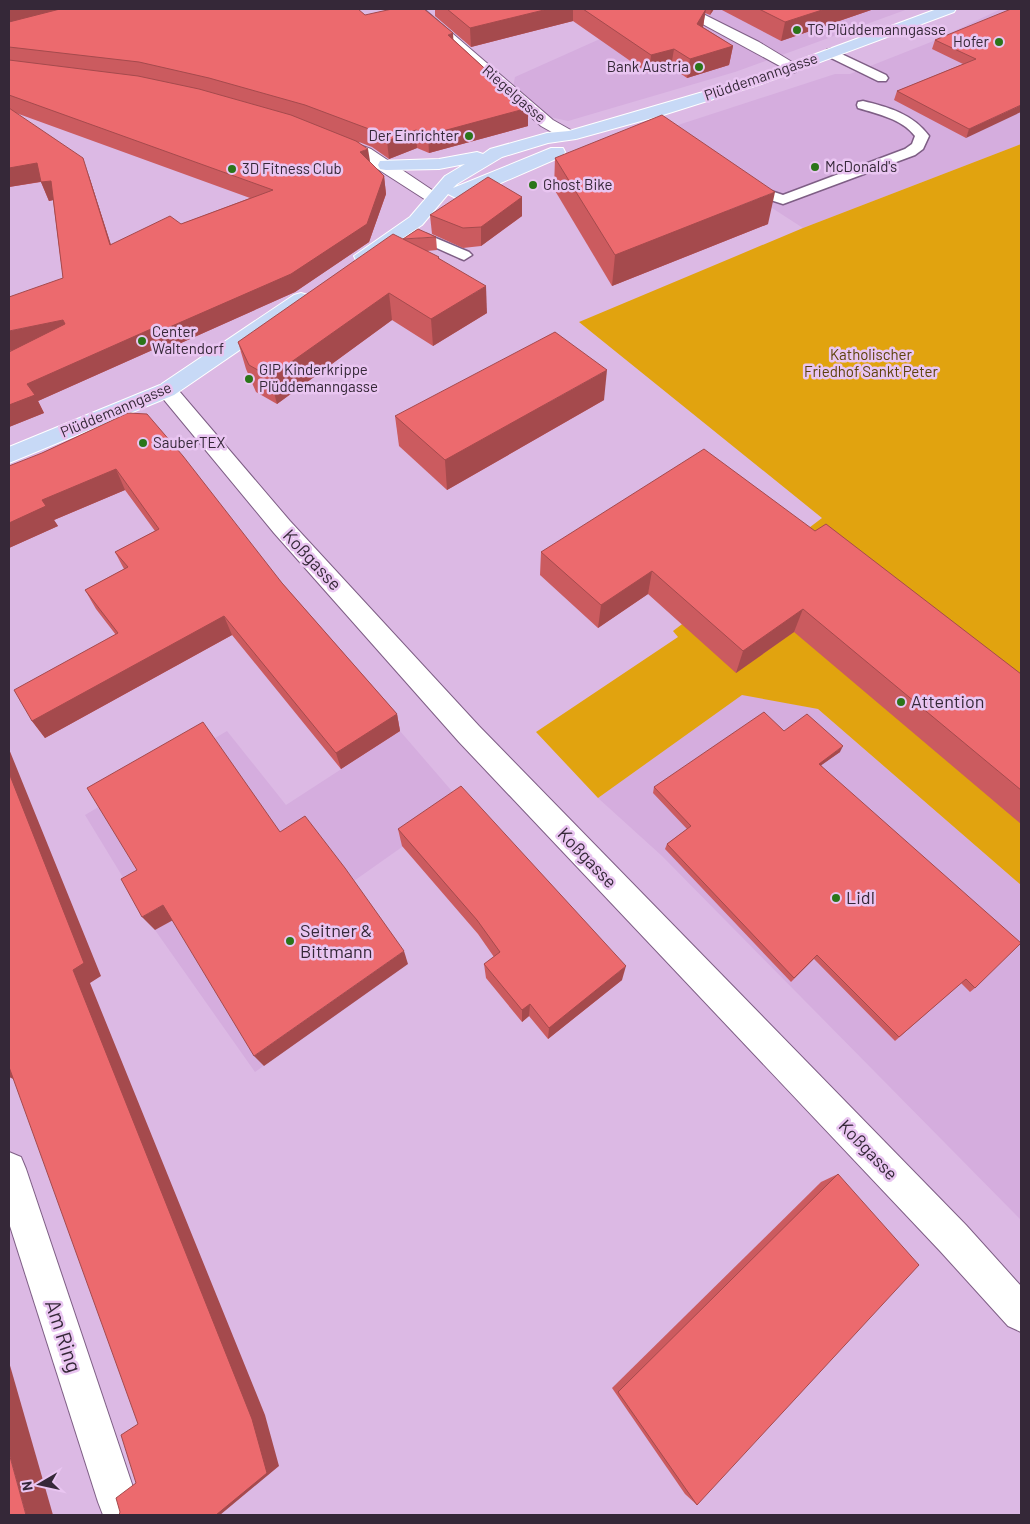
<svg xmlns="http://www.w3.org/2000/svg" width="1030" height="1524" viewBox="0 0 1030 1524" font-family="Barlow,sans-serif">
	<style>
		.built { fill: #d5adde }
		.green { fill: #e1a30f }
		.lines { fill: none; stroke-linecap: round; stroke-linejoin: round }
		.service-casing { stroke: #7e5e85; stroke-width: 3 }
		.minor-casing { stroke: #7e5e85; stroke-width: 2 }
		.secondary-casing { stroke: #7e5e85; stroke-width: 2 }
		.primary-casing { stroke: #fff; stroke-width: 2 }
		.service { fill: #fff; fill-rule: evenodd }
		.minor { fill: #fff; fill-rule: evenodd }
		.secondary { fill: #fff; fill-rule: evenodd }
		.primary { fill: #c7d9f6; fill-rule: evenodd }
		.wall { fill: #cb5b5f; fill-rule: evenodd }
		.shaded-wall { fill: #a54a4d }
		.building { fill: #ec6a6e; stroke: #a54a4d }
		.poi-dot { fill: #2b7519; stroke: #e9c5f1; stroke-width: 2 }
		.labels { text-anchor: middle; stroke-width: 5; stroke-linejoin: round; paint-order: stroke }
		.far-poi-label { font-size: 15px; fill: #352838; stroke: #e9c5f1; text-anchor: start }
		.far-street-label { font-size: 15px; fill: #352838; stroke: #e9c5f1 }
		.far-park-label { font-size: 15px; fill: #5c410a; stroke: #e9c5f1 }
		.street-label { font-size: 18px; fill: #352838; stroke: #e9c5f1 }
		.poi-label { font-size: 18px; fill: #352838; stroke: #e9c5f1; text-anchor: start }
		.near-street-label { font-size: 21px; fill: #352838; stroke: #e9c5f1 }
	</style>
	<rect width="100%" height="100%" fill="#dcb9e4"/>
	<g class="built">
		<polygon points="667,9 908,9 735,72 568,121 550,117 513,88 515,77"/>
		<polygon points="1001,9 1021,9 1021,144 803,228 730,181 675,126 835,74 850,74 931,42"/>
		<polygon points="742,694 818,709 1021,885 1021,1220 662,856 598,798"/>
		<polygon points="227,731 286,805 400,731 463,804 351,883 408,964 255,1072 155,930 85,815"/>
	</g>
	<polygon class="green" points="1021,144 1021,885 818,709 742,695 598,798 536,732 678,637 673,631 822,518 579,322 803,228"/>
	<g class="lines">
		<g class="service-casing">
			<g id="service">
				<polygon points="831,49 886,75 888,78 886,81 878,81 827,56 825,53 827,50"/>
				<path d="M863,101C888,107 913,114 929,136L923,149L915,155L783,204L758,196L742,183L749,179L768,190L783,195L905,149L912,144L915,136C902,119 878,114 858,108L857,105L858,102Z"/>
				<polygon points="426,234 469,252 472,255 464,260 459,258 421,241 419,238 421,235"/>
			</g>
		</g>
		<g class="minor-casing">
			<g id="minor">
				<polygon points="409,9 424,9 553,120 576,133 578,136 576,139 564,139 541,126"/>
				<polygon points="675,9 693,9 759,42 802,68 794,73 789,71"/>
				<polygon points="9,1152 21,1157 26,1169 138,1502 133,1515 103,1515 98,1502 9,1223"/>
			</g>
		</g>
		<g class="secondary-casing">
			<g id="secondary">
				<polygon points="335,136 371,149 444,198 441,202 429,202 359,157 329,144 327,141 329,138"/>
				<polygon points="167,383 174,385 290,521 479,726 966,1225 1021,1286 1021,1332 1008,1326 940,1251 459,742 274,533 160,395 157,390 160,385"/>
			</g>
		</g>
		<g class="primary-casing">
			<g id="primary">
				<polygon points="937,9 956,9 954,12 761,84 663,115 576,139 548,143 502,157 457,184 453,188 551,148 563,148 565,152 563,156 487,189 456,198 448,194 422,225 370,260 356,260 354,256 410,217 445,176 465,164 439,169 386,170 380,169 378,165 380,161 439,159 477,152 483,154 490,149 547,133 569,131 751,78"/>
				<polygon points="301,293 308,295 311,299 308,303 174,395 9,463 9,447 160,385 294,295"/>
			</g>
		</g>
		<use href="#service" class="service"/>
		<use href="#minor" class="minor"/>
		<use href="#secondary" class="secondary"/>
		<use href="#primary" class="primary"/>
	</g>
	<g class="wall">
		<path d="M9,9L365,15L453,39L528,108V126L429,153L417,148L389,159L372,147L359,142L370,162L384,176L386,194L369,242L295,292L163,351L157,348L38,401L44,413L9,427V352L10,351L63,278L53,200L49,201L41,182L9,187ZM16,113L250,198L181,224L111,245L89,176Z"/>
		<polygon points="435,9 714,9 710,15 705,13 703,27 733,46 729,65 687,78 671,67 649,74 573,21 471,47 435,16"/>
		<polygon points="720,9 874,9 781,41"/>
		<polygon points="1021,9 966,138 894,100 897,91 963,64 932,49 935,40"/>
		<polygon points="555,158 768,224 612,286 554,189"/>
		<polygon points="522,197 522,216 481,246 463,248 432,234 430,215"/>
		<polygon points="436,237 437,250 427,251 440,259 487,313 433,346 392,320 277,404 256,392 246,369 238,342 403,239"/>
		<polygon points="604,400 447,490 399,446 395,416"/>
		<polygon points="128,413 282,583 397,714 400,731 341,769 232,635 45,738 32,721 116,635 96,609 85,590 124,569 115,552 155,531 125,490 54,520 58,526 9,548 42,453"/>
		<polygon points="815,531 1021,674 1021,824 794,632 736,673 648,594 598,628 540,575 541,552"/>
		<polygon points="784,731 840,752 821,765 975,988 970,992 961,983 895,1041 814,959 791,982 665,849 667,844 687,829 653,793 654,787"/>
		<polygon points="398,829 622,980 548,1039 529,1016 522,1022 486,978 484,964 494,957 478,934 402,846"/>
		<polygon points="838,1174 697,1505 685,1494 612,1388 821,1182"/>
	</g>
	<g class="shaded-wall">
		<polygon points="14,9 81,9 9,29 9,10"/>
		<polygon points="548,9 573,9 573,21 471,47 470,28"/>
		<polygon points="706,9 703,27 694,42 697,24"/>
		<polygon points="711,9 714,9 710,15"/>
		<polygon points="825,9 874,9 781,41 785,22"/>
		<polygon points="453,33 454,51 448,35"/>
		<polygon points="733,46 729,65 687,78 690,59"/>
		<polygon points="674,49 671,67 649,74 651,55"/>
		<polygon points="1021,105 1021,112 966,138 969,129"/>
		<polygon points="528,108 528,126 429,153 428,135"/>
		<polygon points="416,130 417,148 389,159 387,141"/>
		<polygon points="368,149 371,167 360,152"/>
		<polygon points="83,158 89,176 117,264 110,245"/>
		<polygon points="37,163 45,181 9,187 9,168"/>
		<polygon points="384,176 386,194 369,242 295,292 163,351 156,333"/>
		<polygon points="51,181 58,199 49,201 41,182"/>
		<polygon points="775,192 768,224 612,286 615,255"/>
		<polygon points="522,197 522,216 481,246 481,227"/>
		<polygon points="486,286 487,313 433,346 431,319"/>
		<polygon points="389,293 392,320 277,404 270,377"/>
		<polygon points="63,320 72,338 9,351 9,331"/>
		<polygon points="151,329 157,348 38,401 44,413 9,427 9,405 27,384"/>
		<polygon points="607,370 604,400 447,490 445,460"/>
		<polygon points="116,469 125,490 54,520 58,526 9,548 9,523 42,500"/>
		<polygon points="652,571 648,594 598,628 601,605"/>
		<polygon points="803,609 794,632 736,673 743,651"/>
		<polygon points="224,616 232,635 45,738 32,721"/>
		<polygon points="397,714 400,731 341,769 336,753"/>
		<polygon points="843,746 840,752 816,769 819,764"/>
		<polygon points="9,749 101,976 90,983 265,1415 279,1466 220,1515 216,1515 73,970 9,773"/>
		<polygon points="163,905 175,919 155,930 142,917"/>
		<polygon points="404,951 408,964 264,1066 254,1056"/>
		<polygon points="626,966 622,980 548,1039 549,1028"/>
		<polygon points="530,1004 529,1016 522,1022 522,1010"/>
		<polygon points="9,1066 20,1082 9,1077"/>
		<polygon points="9,1362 53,1515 26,1515 9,1453"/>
	</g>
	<g class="building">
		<polygon points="60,9 358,9 365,15 392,9 424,9 453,33 448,35 528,108 428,135 416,130 387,141 369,129 305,105 209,78 139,62 9,47 9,22"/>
		<polygon points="447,9 548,9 470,28"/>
		<polygon points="583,9 706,9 697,24 733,46 690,59 674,49 651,55"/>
		<polygon points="759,9 825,9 785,22"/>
		<polygon points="1011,9 1021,9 1021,105 969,129 897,91 976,59 935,40"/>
		<polygon points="9,60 138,76 199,89 291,115 356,141 368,149 360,152 384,176 367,224 291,274 156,333 151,329 27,384 35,395 9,405 9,352 65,324 63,320 9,331 9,297 63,278 51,181 41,182 37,163 9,168 9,108 83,158 110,245 170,216 181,224 273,190 9,95"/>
		<polygon points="662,115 775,192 615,255 555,158"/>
		<polygon points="488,177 522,197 481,227 463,228 430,215"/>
		<polygon points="418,229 436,237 403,239"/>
		<polygon points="393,234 439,257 438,258 486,286 431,319 389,293 270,377 249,365 238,342"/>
		<polygon points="555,332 607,370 445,460 395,416"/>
		<polygon points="128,413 147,414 183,456 282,583 397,714 336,753 224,616 32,721 14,690 118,633 85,590 128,567 115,552 159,529 116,469 42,500 46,506 9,523 9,466 42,453"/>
		<polygon points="704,449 815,531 826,524 1021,674 1021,790 803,609 743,651 652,571 601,605 541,552"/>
		<polygon points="764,712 784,731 807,714 843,746 819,764 1021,943 975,988 966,979 899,1037 817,955 794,978 667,844 691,826 654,787"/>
		<polygon points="203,722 280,832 305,816 345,868 404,951 254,1056 163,905 142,917 121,879 137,870 87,788"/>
		<polygon points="9,773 84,963 73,970 252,1419 267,1473 216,1515 119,1515 120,1512 116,1498 136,1483 121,1435 138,1424 9,1067"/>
		<polygon points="461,786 626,966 549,1028 530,1004 522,1010 484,964 500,952 477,920 398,829"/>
		<polygon points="838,1174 919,1265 697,1505 618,1392"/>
		<polygon points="9,1453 26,1515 9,1515"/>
	</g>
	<g class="poi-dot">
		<circle cx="797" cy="30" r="5"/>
		<circle cx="999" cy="42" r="5"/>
		<circle cx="699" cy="67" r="5"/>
		<circle cx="469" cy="136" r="5"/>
		<circle cx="815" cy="167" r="5"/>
		<circle cx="232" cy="169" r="5"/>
		<circle cx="533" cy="185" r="5"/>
		<circle cx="142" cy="341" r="5"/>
		<circle cx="249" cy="379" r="5"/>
		<circle cx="143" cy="443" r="5"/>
		<circle cx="901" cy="702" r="5"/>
		<circle cx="836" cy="898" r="5"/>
		<circle cx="290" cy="941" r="5"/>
	</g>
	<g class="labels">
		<g class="far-poi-label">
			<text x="807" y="35">TG Plüddemanngasse</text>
			<text x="989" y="47" text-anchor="end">Hofer</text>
			<text x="689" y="72" text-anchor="end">Bank Austria</text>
			<text x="459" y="141" text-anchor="end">Der Einrichter</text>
			<text x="825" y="172">McDonald's</text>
			<text x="242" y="174">3D Fitness Club</text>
			<text x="543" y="190">Ghost Bike</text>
			<text x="152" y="337">Center<tspan x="152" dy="17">Waltendorf</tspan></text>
			<text x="259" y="375">GIP Kinderkrippe<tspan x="259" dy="17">Plüddemanngasse</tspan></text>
			<text x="153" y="448">SauberTEX</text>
		</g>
		<g class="far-street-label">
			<text transform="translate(761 77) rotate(-19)" y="5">Plüddemanngasse</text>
			<text transform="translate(514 94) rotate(41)" y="5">Riegelgasse</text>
			<text transform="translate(116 410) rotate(-23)" y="5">Plüddemanngasse</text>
		</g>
		<g class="far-park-label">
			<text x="871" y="360">Katholischer<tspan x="871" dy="17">Friedhof Sankt Peter</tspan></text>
		</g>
		<g class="street-label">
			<text transform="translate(312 560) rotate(47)" y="6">Koßgasse</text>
			<text transform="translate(587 858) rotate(46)" y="6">Koßgasse</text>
			<text transform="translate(868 1150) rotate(46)" y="6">Koßgasse</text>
		</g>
		<g class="poi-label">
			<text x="911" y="708">Attention</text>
			<text x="846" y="904">Lidl</text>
			<text x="300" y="937">Seitner &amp;<tspan x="300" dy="21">Bittmann</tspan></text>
		</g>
		<g class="near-street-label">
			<text transform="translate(63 1336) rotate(72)" y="7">Am Ring</text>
		</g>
	</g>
	<rect width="1030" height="1524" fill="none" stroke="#352838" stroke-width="20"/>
	<g transform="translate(40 1484) rotate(261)" stroke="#e9c5f1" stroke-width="4" paint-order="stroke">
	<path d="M0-4L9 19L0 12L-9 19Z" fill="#352838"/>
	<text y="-8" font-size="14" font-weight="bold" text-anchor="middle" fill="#352838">N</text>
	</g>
</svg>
